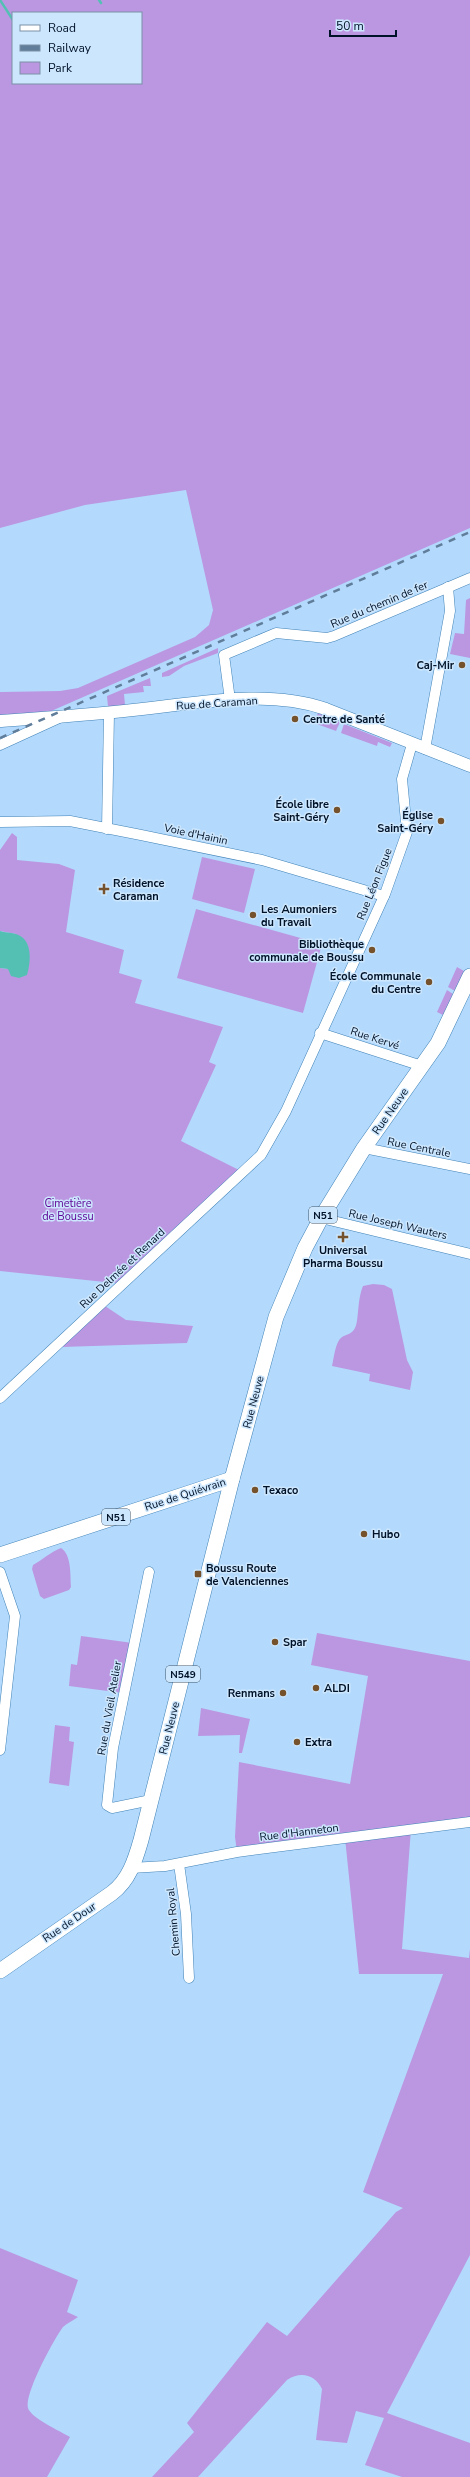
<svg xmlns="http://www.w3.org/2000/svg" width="470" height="2477" viewBox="0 0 470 2477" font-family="'Nunito Sans',sans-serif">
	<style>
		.green { fill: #bb97e1; fill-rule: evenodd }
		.water { fill: #54c0b4 }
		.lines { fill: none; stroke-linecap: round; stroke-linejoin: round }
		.stream { stroke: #54c0b4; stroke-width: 2.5 }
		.minor-casing { stroke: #4082b7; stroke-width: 11 }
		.tertiary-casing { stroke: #4082b7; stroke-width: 13 }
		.primary-casing { stroke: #4082b7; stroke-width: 16 }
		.minor { stroke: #fff; stroke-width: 10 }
		.tertiary { stroke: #fff; stroke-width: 12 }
		.primary { stroke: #fff; stroke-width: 15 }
		.rail { stroke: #607d9a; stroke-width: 2.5; stroke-dasharray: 7 7; stroke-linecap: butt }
		.poi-dot { fill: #76522c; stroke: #cce6fd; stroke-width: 1.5 }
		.labels { text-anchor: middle; stroke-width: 3; stroke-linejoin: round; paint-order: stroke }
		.shield { fill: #cce6fd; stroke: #3d5267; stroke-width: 1 }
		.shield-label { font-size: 10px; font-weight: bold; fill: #001227 }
		.street-label { font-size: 11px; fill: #001227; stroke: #cce6fd }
		.poi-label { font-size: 11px; font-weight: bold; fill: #001227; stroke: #cce6fd; text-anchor: start }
		.park-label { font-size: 11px; fill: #5e0294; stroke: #cce6fd }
	</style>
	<rect width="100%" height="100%" fill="#b3dafd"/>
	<g class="green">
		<path d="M0,0H470V528L33,719L0,721V692L60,691L78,688L195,637L209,625L213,610L186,490L85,505L0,528ZM13,13H141V83H13Z"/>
		<polygon points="470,598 470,658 450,654 455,633 464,634 466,600"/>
		<polygon points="218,648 218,653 184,666 169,676 162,677 162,673"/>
		<polygon points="150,678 151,686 143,686 144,692 124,694 125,705 108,707 107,696"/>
		<polygon points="318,713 340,722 336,731 314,723"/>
		<polygon points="344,724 392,743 390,747 378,742 377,746 341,733"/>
		<polygon points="12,833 17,837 17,860 59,864 75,870 66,932 124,950 119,973 142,980 135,1003 223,1027 209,1062 216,1065 181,1141 243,1172 124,1284 0,1271 0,968 8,969 16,934 0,931 0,850"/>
		<polygon points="202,857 255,869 244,913 192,899"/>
		<polygon points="196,909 322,944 303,1013 177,978"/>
		<polygon points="457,967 464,971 455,991 448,987"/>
		<polygon points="447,990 453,994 443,1015 437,1012"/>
		<path d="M373,1284L384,1285L392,1289L407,1360L413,1372L410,1390L369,1381L370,1374L332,1366C334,1358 335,1342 342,1337C347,1334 352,1334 355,1328C359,1321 357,1300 363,1286Z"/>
		<polygon points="102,1304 126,1320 193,1326 187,1343 62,1347 59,1343"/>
		<path d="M61,1548C72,1555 70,1576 71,1587L69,1590L44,1599L40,1596L32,1569L33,1565C42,1560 52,1551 61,1548Z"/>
		<path d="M317,1633L470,1661V1822L411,1829L402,1949L469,1958L470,1949V2255L387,2413L470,2443V2477H402L365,2465L384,2418L356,2411L347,2443L316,2440L322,2389C315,2374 300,2371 287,2380L198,2477H152L194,2432L187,2423L267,2322L287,2336L396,2212L403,2208L363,2192L443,1974H359L345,1838L237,1852L235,1837L239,1762L350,1784L368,1676L311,1665Z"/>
		<polygon points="81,1636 133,1643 123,1693 69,1686 71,1664 77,1665"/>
		<polygon points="201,1708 250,1719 242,1753 239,1753 240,1735 198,1736"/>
		<polygon points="55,1725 70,1727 69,1741 74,1742 69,1786 49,1783"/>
		<path d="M0,2248L78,2280L67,2312L78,2317C74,2320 67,2323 63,2327C54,2339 24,2394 28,2408C31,2418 60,2431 70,2437L47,2477H0Z"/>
	</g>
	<path class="water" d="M0,931C5,933 10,932 16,934C33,939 31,962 27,975L19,978L11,976L8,969L0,968Z"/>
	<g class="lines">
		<g class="stream">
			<polyline points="0,0 13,20"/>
			<polyline points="99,0 101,3"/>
		</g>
		<g class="minor-casing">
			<g id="minor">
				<polyline points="230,700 224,655 276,633 327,638 334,636 470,578"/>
				<polyline points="0,745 59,718"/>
				<polyline points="425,749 450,611 448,587"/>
				<polyline points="0,822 70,821 141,835 262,860 384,896"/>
				<polyline points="107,829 109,713"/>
				<polyline points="320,1033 422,1066"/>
				<polyline points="364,1148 470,1169"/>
				<polyline points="321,1218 470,1254"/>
				<polyline points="0,1398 261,1155 286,1111 385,894 407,832 402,779 412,744"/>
				<polyline points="0,1572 15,1616 0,1750"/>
				<polyline points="149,1572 113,1748 107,1805 112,1808 151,1800"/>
				<polyline points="179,1864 186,1914 189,1978"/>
				<polyline points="131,1868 165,1866 237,1852 470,1822"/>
			</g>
		</g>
		<g class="tertiary-casing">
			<path id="tertiary" d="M0,721C44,718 89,715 133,710C195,704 265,688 326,709L470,766"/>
		</g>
		<g class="primary-casing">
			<g id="primary">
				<polyline points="0,1555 232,1479"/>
				<path d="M0,1971L112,1893C129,1880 135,1861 141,1840L232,1479L276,1317L305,1248L321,1218L364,1148L438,1043L470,976"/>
			</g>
		</g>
		<use href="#minor" class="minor"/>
		<use href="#tertiary" class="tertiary"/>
		<use href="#primary" class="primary"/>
		<polyline class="rail" points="0,738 470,532"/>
	</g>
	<g class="poi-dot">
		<circle cx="462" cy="665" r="4"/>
		<circle cx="295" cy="719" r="4"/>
		<circle cx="337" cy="810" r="4"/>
		<circle cx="441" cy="821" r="4"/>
		<path d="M102 883h4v4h4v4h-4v4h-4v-4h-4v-4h4z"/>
		<circle cx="253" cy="915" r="4"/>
		<circle cx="372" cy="950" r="4"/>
		<circle cx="429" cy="982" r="4"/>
		<path d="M341 1231h4v4h4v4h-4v4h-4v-4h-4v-4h4z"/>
		<circle cx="255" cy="1490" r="4"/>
		<circle cx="364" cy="1534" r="4"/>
		<rect x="194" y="1570" width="8" height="8" rx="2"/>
		<circle cx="275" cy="1642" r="4"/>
		<circle cx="316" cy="1688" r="4"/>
		<circle cx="283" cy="1693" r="4"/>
		<circle cx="297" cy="1742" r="4"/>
	</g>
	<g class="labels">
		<g class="shield">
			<rect x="309" y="1207" width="28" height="16" rx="3"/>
			<rect x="102" y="1509" width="28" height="16" rx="3"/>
			<rect x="166" y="1666" width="34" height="16" rx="3"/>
		</g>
		<g class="shield-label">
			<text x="323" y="1219">N51</text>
			<text x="116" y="1521">N51</text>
			<text x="183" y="1678">N549</text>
		</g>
		<g class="street-label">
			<text transform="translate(379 604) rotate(-23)" y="4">Rue du chemin de fer</text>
			<text transform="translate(217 703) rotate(-4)" y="4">Rue de Caraman</text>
			<text transform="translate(196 834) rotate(12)" y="4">Voie d'Hainin</text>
			<text transform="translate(374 884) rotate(-68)" y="4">Rue Léon Figue</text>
			<text transform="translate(375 1038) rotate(18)" y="4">Rue Kervé</text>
			<text transform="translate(390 1111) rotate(-55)" y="4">Rue Neuve</text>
			<text transform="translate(419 1147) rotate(11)" y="4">Rue Centrale</text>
			<text transform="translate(398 1224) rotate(13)" y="4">Rue Joseph Wauters</text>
			<text transform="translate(122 1268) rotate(-43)" y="4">Rue Delmée et Renard</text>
			<text transform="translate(253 1402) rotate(-75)" y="4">Rue Neuve</text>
			<text transform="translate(185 1494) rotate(-18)" y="4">Rue de Quiévrain</text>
			<text transform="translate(109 1708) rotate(-80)" y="4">Rue du Vieil Atelier</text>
			<text transform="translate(169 1728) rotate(-76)" y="4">Rue Neuve</text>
			<text transform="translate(299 1832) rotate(-7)" y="4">Rue d'Hanneton</text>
			<text transform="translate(69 1922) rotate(-34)" y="4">Rue de Dour</text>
			<text transform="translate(173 1922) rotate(-95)" y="4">Chemin Royal</text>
		</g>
		<g class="poi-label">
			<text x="454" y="669" text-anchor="end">Caj-Mir</text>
			<text x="303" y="723">Centre de Santé</text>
			<text x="329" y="808" text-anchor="end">École libre<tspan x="329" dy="13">Saint-Géry</tspan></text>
			<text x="433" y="819" text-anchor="end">Église<tspan x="433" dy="13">Saint-Géry</tspan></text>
			<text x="113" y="887">Résidence<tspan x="113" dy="13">Caraman</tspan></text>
			<text x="261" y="913">Les Aumoniers<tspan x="261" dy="13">du Travail</tspan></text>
			<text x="364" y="948" text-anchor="end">Bibliothèque<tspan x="364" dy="13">communale de Boussu</tspan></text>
			<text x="421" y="980" text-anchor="end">École Communale<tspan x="421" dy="13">du Centre</tspan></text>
			<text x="343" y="1254" text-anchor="middle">Universal<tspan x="343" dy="13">Pharma Boussu</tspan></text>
			<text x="263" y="1494">Texaco</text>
			<text x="372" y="1538">Hubo</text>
			<text x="206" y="1572">Boussu Route<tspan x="206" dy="13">de Valenciennes</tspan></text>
			<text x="283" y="1646">Spar</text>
			<text x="324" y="1692">ALDI</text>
			<text x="275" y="1697" text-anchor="end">Renmans</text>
			<text x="305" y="1746">Extra</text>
		</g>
		<g class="park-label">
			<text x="68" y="1207">Cimetière<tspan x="68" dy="13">de Boussu</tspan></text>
		</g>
	</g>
	<rect x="12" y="12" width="130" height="72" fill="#cce6fd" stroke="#7a91a7"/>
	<rect x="20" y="25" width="20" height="6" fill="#ffffff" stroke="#7a91a7"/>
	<text x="48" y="32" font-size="12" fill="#001227">Road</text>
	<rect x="20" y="45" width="20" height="6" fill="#607d9a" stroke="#7a91a7"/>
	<text x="48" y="52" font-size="12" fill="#001227">Railway</text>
	<rect x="20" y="62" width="20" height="12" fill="#bb97e1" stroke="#7a91a7"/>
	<text x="48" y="72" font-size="12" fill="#001227">Park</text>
	<path d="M330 30v6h66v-6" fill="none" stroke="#001227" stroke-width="2"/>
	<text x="336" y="30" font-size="12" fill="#001227" stroke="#cce6fd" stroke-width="3" paint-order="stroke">50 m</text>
</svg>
